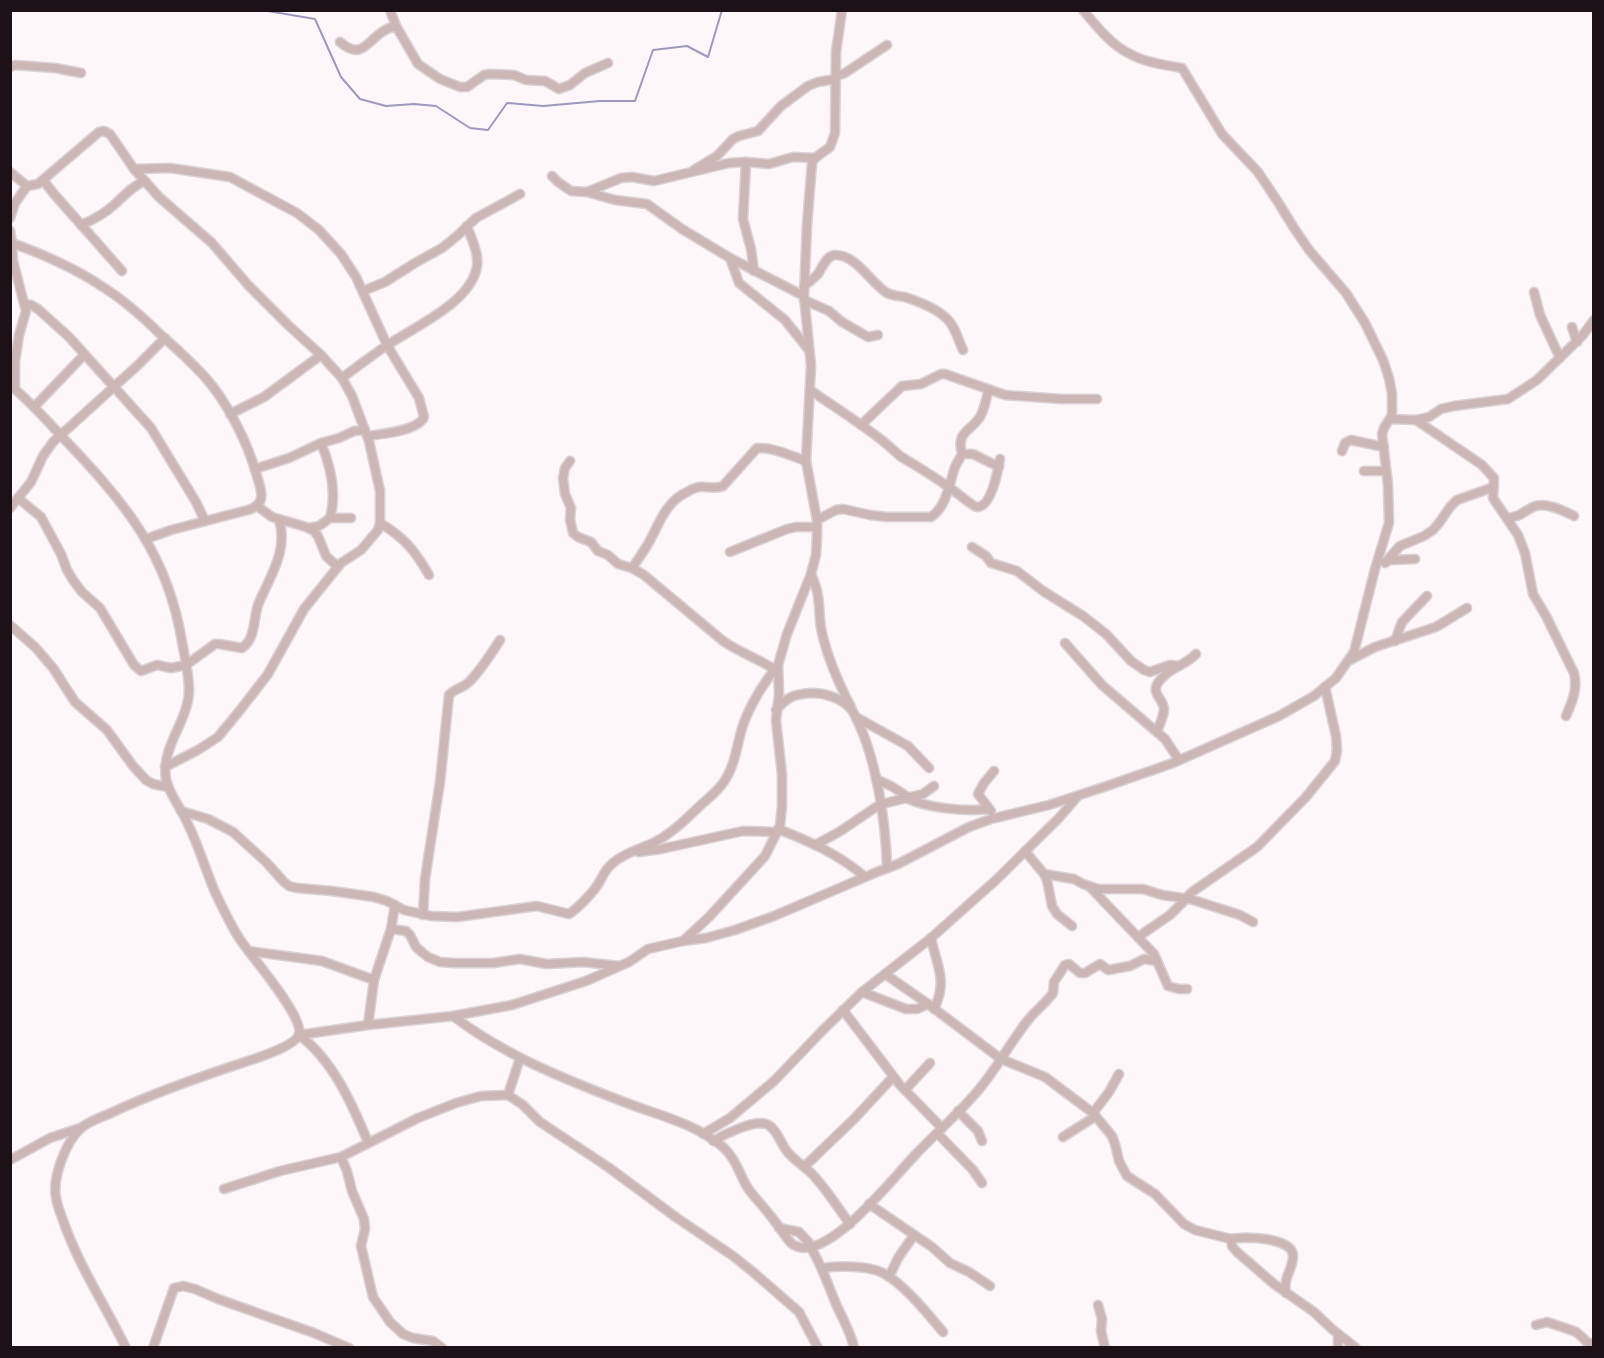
<svg xmlns="http://www.w3.org/2000/svg" width="1604" height="1358" viewBox="0 0 1604 1358" font-family="'PT Sans',sans-serif">
	<style>
		.lines { fill: none; stroke-linecap: round; stroke-linejoin: round }
		.stream { stroke: #9d99bd; stroke-width: 2 }
		.minor-casing { stroke: #dad2d6; stroke-width: 11 }
		.minor { stroke: #cbb7b6; stroke-width: 8 }
	</style>
	<rect width="100%" height="100%" fill="#fef7fa"/>
	<g class="lines">
		<polyline class="stream" points="262,10 315,19 341,77 360,99 386,106 414,104 436,106 470,128 488,130 507,103 543,106 600,101 635,101 653,50 687,46 708,57 722,10"/>
		<g class="minor-casing">
			<g id="minor">
				<polyline points="390,10 396,26 418,64 440,79 460,87 467,87 484,75 489,74 514,75 526,80 545,81 559,89 570,85 585,73 608,63"/>
				<path d="M340,42C361,60 366,43 382,32C386,29 391,27 396,26"/>
				<polyline points="10,67 15,65 55,68 81,73"/>
				<polyline points="836,76 845,73 887,45"/>
				<polyline points="746,162 743,219 751,249 754,271"/>
				<path d="M134,169L170,168L230,177L297,213L319,230L341,254L356,277L387,345L419,398L424,417C418,431 382,434 368,436"/>
				<polyline points="694,170 717,156 733,139 739,136 758,131 781,106 808,86 818,82 836,79"/>
				<polyline points="10,172 27,186 15,203 10,218"/>
				<polyline points="552,176 558,182 571,191 587,192 615,200 647,204 682,229 730,258 804,296"/>
				<polyline points="43,180 54,194 122,271"/>
				<polyline points="27,186 38,184 99,132 104,131 110,134 134,169 159,197 212,243 248,285 288,325 321,355 342,378 352,396 369,441 380,491 380,523 378,530 361,550 341,563 304,609 268,674 241,709 218,737 198,750 165,767"/>
				<polyline points="587,192 621,178 632,177 654,181 729,163 746,162 769,164 793,157 815,158"/>
				<path d="M81,225C93,220 104,214 114,205C124,196 132,186 145,181"/>
				<path d="M10,231L12,243C45,255 77,269 106,289C126,302 145,319 162,336C177,349 191,362 205,377C227,402 247,441 256,473C261,489 268,504 248,510L171,530L146,539"/>
				<polyline points="12,243 13,261 26,311 19,335 15,362 15,389"/>
				<polyline points="730,258 739,283 785,320 808,349"/>
				<path d="M804,286C809,282 814,278 818,274C822,268 827,254 836,255C856,255 871,283 887,293C893,296 899,296 905,297C917,301 937,309 946,318C955,325 958,340 963,350"/>
				<polyline points="363,291 385,282 415,263 442,248 457,236 476,218 520,194"/>
				<polyline points="1534,292 1540,315 1560,358"/>
				<polyline points="804,300 829,311 842,322 868,337 878,335"/>
				<polyline points="25,304 31,305 38,309 69,337 151,428 196,502 205,521"/>
				<polyline points="1572,327 1577,342"/>
				<path d="M342,378C357,367 371,356 386,346C414,327 472,302 477,266C479,253 471,238 467,226"/>
				<path d="M10,385C31,402 49,423 67,442C126,504 168,555 182,642C185,658 189,674 189,691C188,722 161,746 166,779C169,794 179,805 185,818C197,841 205,868 215,892C223,909 231,926 241,941C252,957 304,1017 299,1034C296,1045 263,1056 251,1060C205,1075 158,1091 113,1112C103,1117 88,1121 80,1129C66,1142 52,1178 56,1197C57,1207 62,1216 65,1226C81,1269 106,1307 126,1348"/>
				<path d="M810,390C833,406 857,421 879,438C886,443 893,450 900,456C916,466 932,475 947,486C953,489 973,507 977,507C992,507 998,469 1000,459"/>
				<polyline points="34,407 84,355"/>
				<polyline points="230,414 264,397 321,355"/>
				<polyline points="1390,419 1416,420 1429,417 1441,409 1454,406 1508,399 1537,380 1582,336 1594,320"/>
				<path d="M1416,420L1482,465L1494,478L1493,498L1518,535L1525,553L1533,594L1546,616L1574,673C1578,689 1572,702 1566,716"/>
				<polyline points="861,425 902,386 921,384 941,374 945,374 1005,395 1061,399 1097,399"/>
				<path d="M321,443C331,467 337,493 330,518"/>
				<polyline points="1342,451 1345,443 1351,440 1384,447"/>
				<path d="M962,454C956,431 970,432 980,417C983,412 988,395 988,389"/>
				<path d="M570,461L565,468L563,478L565,494L571,508L570,519L573,533L578,537L591,542L598,551L608,555L618,564L632,568L644,575L723,641C739,652 758,659 774,669"/>
				<polyline points="255,469 289,458 321,443 339,438 354,431 365,430"/>
				<polyline points="1364,471 1386,471"/>
				<path d="M18,498L41,517L61,554L67,570L73,580L82,592L100,608L134,665L141,671L157,665L171,668L186,665L215,644H219L242,648C256,638 253,620 258,605C269,578 289,550 279,520"/>
				<polyline points="257,506 272,517 306,527 314,531 318,536 326,556 338,567"/>
				<polyline points="10,508 31,482 43,456 53,442 138,365 165,338"/>
				<path d="M1507,518C1522,516 1521,513 1533,507C1545,501 1564,511 1574,516"/>
				<path d="M817,520L836,510L843,509L870,515L887,517H931C947,506 949,484 955,467C957,463 960,458 962,454H973L999,467"/>
				<path d="M380,523C405,538 415,551 429,575"/>
				<polyline points="309,528 319,526 330,518 351,518"/>
				<polyline points="972,547 986,556 991,563 1017,571 1043,591 1083,616 1106,634 1131,661 1144,670 1150,672 1170,665 1179,666"/>
				<polyline points="730,552 787,529 796,527 817,527"/>
				<polyline points="1385,562 1391,560 1415,559"/>
				<polyline points="1385,563 1400,546 1424,536 1433,530 1439,523 1450,507 1457,500 1494,487"/>
				<path d="M632,568C638,560 643,552 648,544C659,525 665,502 687,492C692,489 699,486 705,487C712,487 715,489 723,486L757,448C773,447 791,456 806,461"/>
				<path d="M811,574C814,581 817,588 818,596C820,609 819,621 822,633C828,659 839,684 851,707"/>
				<polyline points="10,625 36,648 53,668 75,702 107,730 133,766 146,780 153,784 168,787"/>
				<polyline points="1395,641 1402,622 1427,596"/>
				<polyline points="1065,643 1102,685 1165,739 1179,760"/>
				<polyline points="1350,660 1375,647 1436,627 1467,608"/>
				<path d="M776,710C788,696 795,694 812,693C825,693 841,698 850,708C854,711 856,719 859,724C877,764 886,824 887,868"/>
				<polyline points="856,717 908,746 929,768"/>
				<path d="M1157,732C1159,725 1164,716 1164,709C1163,697 1148,693 1161,679C1171,667 1186,665 1196,654"/>
				<polyline points="876,779 891,786 908,797"/>
				<path d="M906,798C927,808 966,812 989,809"/>
				<polyline points="882,804 923,794 934,786"/>
				<path d="M181,811L208,819L233,832L266,862L284,882L289,886L297,888L332,891L374,897L387,901L404,910L431,916L457,917L537,906L569,914C578,908 594,892 600,881C604,874 606,868 613,863C624,853 640,849 653,843C673,833 688,817 703,803C711,796 720,789 725,780C735,765 737,745 742,728C750,704 763,684 778,665"/>
				<polyline points="991,811 978,794 984,783 994,771"/>
				<path d="M778,829C809,841 840,855 865,877"/>
				<polyline points="815,845 839,832 882,803"/>
				<polyline points="1025,851 1044,874 1047,880 1052,906 1057,914 1072,926"/>
				<polyline points="639,852 661,849 743,831 777,832"/>
				<polyline points="1044,874 1074,879 1083,884 1098,889 1143,889 1162,895 1190,899 1240,915 1253,922"/>
				<polyline points="1090,887 1154,954 1168,986 1179,989 1187,989"/>
				<polyline points="1186,898 1192,892 1257,847 1306,797 1335,761 1337,750 1336,736 1325,687"/>
				<path d="M423,915L425,879L440,782L449,695C454,689 463,688 469,682C481,670 491,654 500,640"/>
				<polyline points="391,929 406,931 410,935 416,947 423,953 428,957 440,962 454,963 493,963 520,959 547,964 583,962 619,966"/>
				<polyline points="1138,937 1170,915 1187,898"/>
				<path d="M931,938C937,967 948,980 934,1009"/>
				<polyline points="683,941 709,917 765,856 780,826 782,806 782,775 776,720 779,695 778,665 787,634 811,574 816,555 817,536 817,520 806,461 811,365 804,296 807,225 812,163 815,158 830,147 835,133 836,52 842,10"/>
				<polyline points="249,951 322,961 374,980"/>
				<polyline points="885,974 928,1004 1001,1059 1045,1077 1093,1113 1112,1136 1115,1144 1119,1161 1127,1176 1155,1194 1184,1224 1195,1230 1231,1239 1232,1246 1237,1252 1274,1284 1314,1312 1332,1329 1356,1348"/>
				<polyline points="862,992 906,1009 917,1009 928,1004"/>
				<polyline points="843,1010 900,1085 942,1128"/>
				<path d="M453,1016C504,1055 564,1079 624,1102C657,1115 695,1123 723,1147C735,1158 739,1172 746,1185C752,1196 762,1204 769,1214C777,1223 783,1234 791,1243C823,1270 896,1174 917,1153C936,1133 957,1115 975,1094C995,1072 1009,1044 1028,1020C1036,1010 1046,1003 1053,993L1054,982L1065,965L1069,964L1080,973H1085L1100,964L1108,970L1130,966L1144,959L1157,961"/>
				<polyline points="368,1025 374,980 391,929 395,905"/>
				<path d="M299,1035L368,1025L453,1016L512,1005L586,981L629,962L648,949L683,941L706,938L735,930L774,916L877,872L898,864L969,827L991,819L1049,805L1107,786L1173,763L1279,716L1314,696L1336,678L1354,652L1375,569L1389,523L1388,485L1382,434L1384,428L1392,415V394L1389,378L1383,360L1365,323L1346,293L1309,250L1294,228L1278,202L1258,172L1222,134L1182,68C1166,65 1147,63 1132,55C1112,46 1097,27 1083,10"/>
				<path d="M299,1035C333,1060 352,1104 368,1142"/>
				<polyline points="905,1090 930,1063"/>
				<polyline points="508,1095 520,1058"/>
				<polyline points="958,1111 978,1131 982,1141"/>
				<polyline points="1093,1113 1109,1092 1119,1074"/>
				<polyline points="937,1133 973,1170 982,1183"/>
				<polyline points="703,1134 730,1118 774,1081 822,1031 862,992 931,938 996,880 1059,818 1078,796"/>
				<polyline points="1063,1137 1096,1116"/>
				<path d="M713,1141C725,1134 753,1120 766,1124C776,1127 780,1142 786,1150C793,1160 805,1166 813,1175C827,1190 838,1208 850,1224"/>
				<polyline points="341,1157 347,1171 352,1191 364,1219 365,1229 361,1246 373,1297 390,1322 403,1334 413,1338 433,1341 442,1348"/>
				<polyline points="10,1160 50,1138 80,1128"/>
				<polyline points="804,1167 854,1119 893,1077"/>
				<polyline points="224,1189 280,1171 341,1157 418,1118 456,1103 481,1096 508,1095 523,1105 540,1122 608,1167 677,1218 733,1256 753,1272 799,1312 818,1348"/>
				<polyline points="869,1204 932,1247 950,1263 969,1272 990,1286"/>
				<polyline points="779,1228 799,1232 813,1247"/>
				<path d="M1231,1239C1244,1236 1293,1237 1293,1256C1293,1270 1283,1276 1286,1293"/>
				<path d="M811,1248C822,1266 828,1285 836,1304C842,1318 851,1332 854,1348"/>
				<path d="M822,1268C839,1266 867,1265 883,1273C904,1284 927,1313 943,1332"/>
				<polyline points="889,1277 898,1258 914,1235"/>
				<polyline points="1098,1305 1102,1319 1101,1331 1105,1348"/>
				<polyline points="1536,1325 1547,1322 1568,1329 1576,1332 1582,1337 1587,1342 1590,1343"/>
				<polyline points="153,1348 174,1288 183,1286 195,1289 218,1299 314,1333 349,1348"/>
				<polyline points="1338,1348 1338,1334"/>
			</g>
		</g>
		<use href="#minor" class="minor"/>
	</g>
	<rect width="1604" height="1358" fill="none" stroke="#1c1116" stroke-width="24"/>
</svg>
